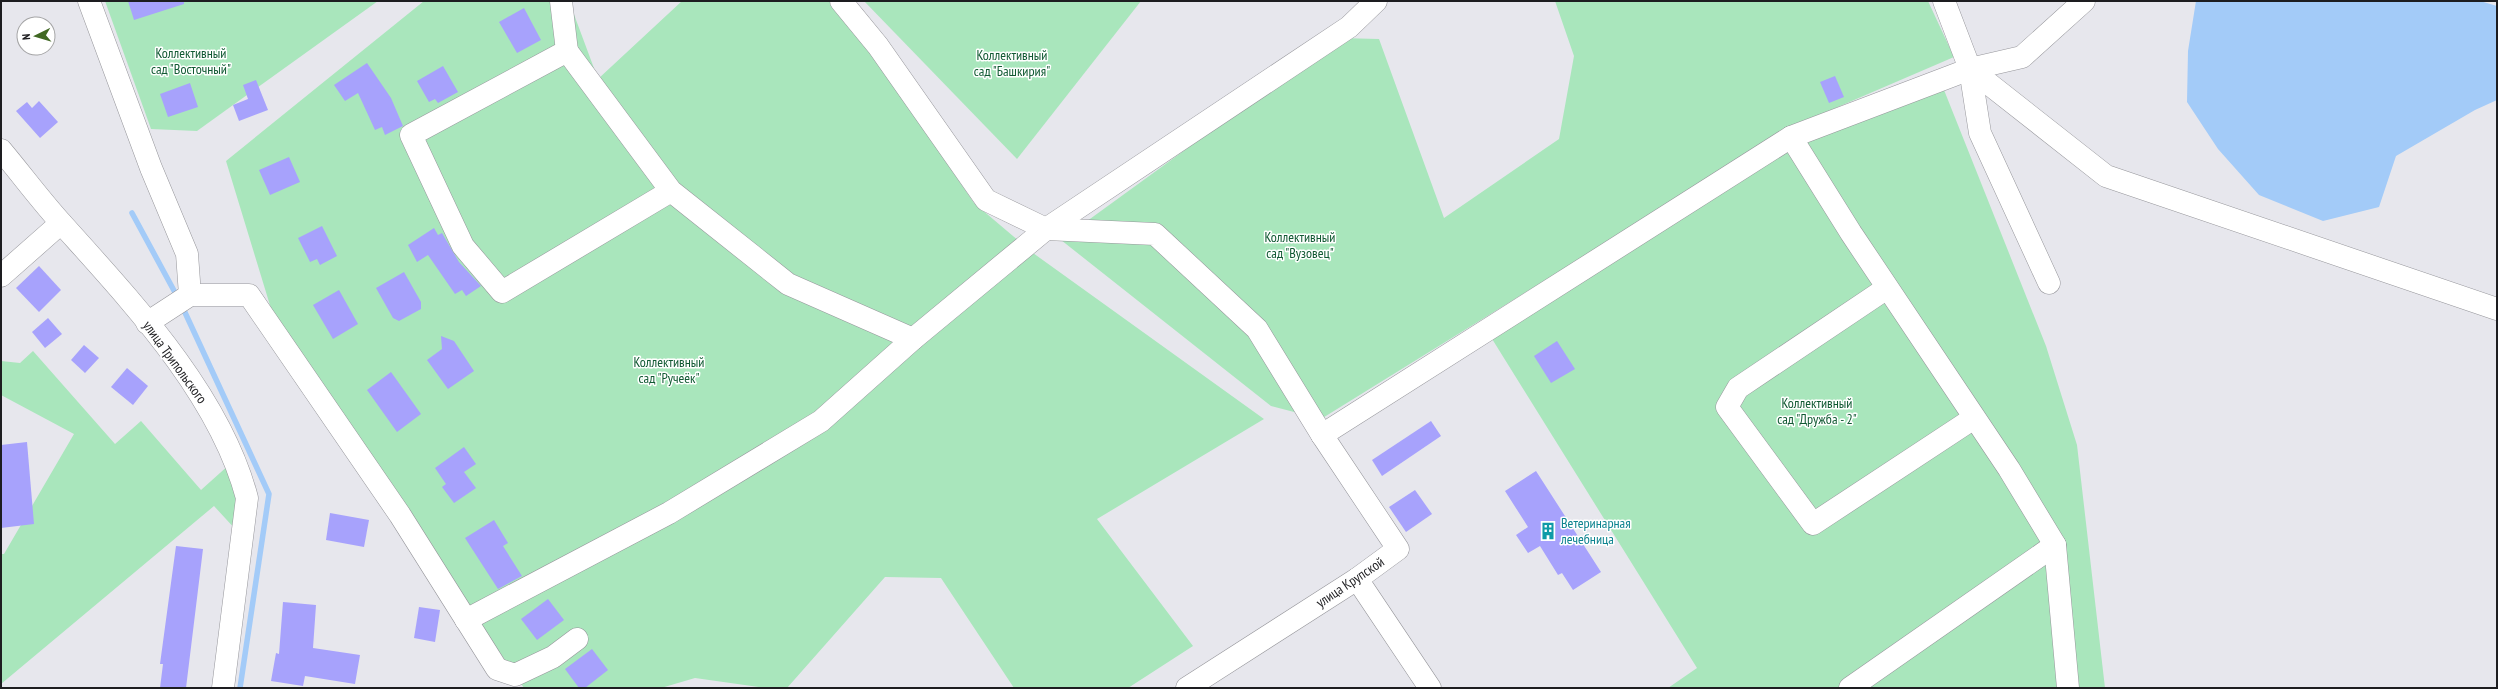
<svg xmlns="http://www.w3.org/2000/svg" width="2498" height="689" viewBox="0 0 2498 689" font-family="'PT Sans Narrow',sans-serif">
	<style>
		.green { fill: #a9e6bc }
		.water { fill: #a3cbf8 }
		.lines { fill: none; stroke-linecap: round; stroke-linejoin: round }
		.stream { stroke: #a3cbf8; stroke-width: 5.5 }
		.building { fill: #a7a2fc }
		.minor-casing { stroke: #96969b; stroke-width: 23 }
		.minor { stroke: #fff; stroke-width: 22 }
		.labels { text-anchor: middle; stroke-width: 3; stroke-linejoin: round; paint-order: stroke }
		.park-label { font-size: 14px; fill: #105932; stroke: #fff }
		.street-label { font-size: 14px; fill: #1d1d20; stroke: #fff }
		.culture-label { font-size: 14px; fill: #0d838f; stroke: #fff; text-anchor: start }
	</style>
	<rect width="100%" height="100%" fill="#e7e7ed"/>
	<g class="green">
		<polygon points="105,1 378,1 197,131 151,129"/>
		<polygon points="424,1 569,1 598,79 682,1 837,1 974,203 1033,253 1264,419 1097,519 1193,646 1128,688 1014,688 941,578 885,577 787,688 765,688 695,678 661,688 524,688 276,325 226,161"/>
		<polygon points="864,1 1141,1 1017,159"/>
		<polygon points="1555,1 1928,1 1954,57 1796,125 1321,419 1271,406 1061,240 1339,38 1379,39 1444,218 1559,139 1574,56"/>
		<polygon points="1944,90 2046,346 2077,445 2105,688 1668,688 1697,668 1489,334 1796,146"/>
		<polygon points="33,351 115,444 141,421 201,490 230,464 236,478 237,531 214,506 1,684 1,554 4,554 74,434 1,395 1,361 20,363"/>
	</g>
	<polygon class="water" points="2196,1 2480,1 2497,6 2497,100 2475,110 2396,156 2379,207 2323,221 2259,195 2218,149 2187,102 2188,51"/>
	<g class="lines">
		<g class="stream">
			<polyline points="132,213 178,298"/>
			<polyline points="182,306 269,494 240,688"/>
		</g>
	</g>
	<g class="building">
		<polygon points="128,1 184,1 184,4 134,20"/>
		<polygon points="524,8 541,40 517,53 499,22"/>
		<polygon points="367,63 391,98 403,126 385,135 382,127 375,130 358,93 345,101 334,85"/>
		<polygon points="443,66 458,92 438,103 435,99 429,102 417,81"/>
		<polygon points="1835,76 1844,97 1829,103 1820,82"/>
		<polygon points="256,80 268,110 239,121 233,105 248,99 243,85"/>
		<polygon points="190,83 198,107 168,117 160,94"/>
		<polygon points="39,101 58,122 40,138 16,111 27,102 32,108"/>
		<polygon points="289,157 300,182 270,195 259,170"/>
		<polygon points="322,226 337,256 320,265 317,259 310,262 298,238"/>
		<polygon points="434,228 438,235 442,233 459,262 481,286 466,296 462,290 455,294 428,255 417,262 408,245"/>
		<polygon points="39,266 61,290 39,312 16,288"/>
		<polygon points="404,272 421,302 421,309 399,321 393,318 376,288"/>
		<polygon points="339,290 358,324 333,339 313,305"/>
		<polygon points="48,318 62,334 45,348 32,332"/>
		<polygon points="441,336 454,341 474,371 448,389 427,360 442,349"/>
		<polygon points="1557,341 1575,369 1551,383 1534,356"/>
		<polygon points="84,345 99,358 85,373 71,360"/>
		<polygon points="127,368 148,386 133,405 111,387"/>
		<polygon points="391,372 421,414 397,432 367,390"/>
		<polygon points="1431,421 1441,436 1382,476 1372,460"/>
		<polygon points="27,442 34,524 1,528 1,445"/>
		<polygon points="464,447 476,464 464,472 476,488 454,503 442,487 446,484 435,468"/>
		<polygon points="1536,471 1601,572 1573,590 1562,573 1558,575 1540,546 1528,553 1516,535 1528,527 1505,491"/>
		<polygon points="1415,490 1432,514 1406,532 1389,507"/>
		<polygon points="330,513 369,520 364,547 326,540"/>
		<polygon points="494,520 508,543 503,546 522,576 498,589 465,538"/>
		<polygon points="176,546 203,549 186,688 160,688 163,664 160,664"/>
		<polygon points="548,599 564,620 537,640 521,619"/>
		<polygon points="283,602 316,605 313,648 360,655 355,684 305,676 303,686 271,681 276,653 279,654"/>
		<polygon points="419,607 440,610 435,642 414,638"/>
		<polygon points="592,649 608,670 585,688 579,688 565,669"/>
	</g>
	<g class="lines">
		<g class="minor-casing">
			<g id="minor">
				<polyline points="89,1 151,168 187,254 190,295"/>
				<polyline points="561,1 567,51"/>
				<polyline points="841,1 878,46 986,200 1046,229 1155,234 1257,329 1322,435 1398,549 1357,579 1187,688"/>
				<polyline points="1944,1 1970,69 1980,133 2049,283"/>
				<polyline points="1970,69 2106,176 2497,309"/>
				<polyline points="1791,137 1851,233 2009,469 2055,545 2068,688"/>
				<path d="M1,150C22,175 41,201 63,225C132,302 220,395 247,498L223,688"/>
				<polyline points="671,191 502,292 463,246 411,135 567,51 671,191 788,284 913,339"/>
				<polyline points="1,276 61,223"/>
				<polyline points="1887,288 1738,388 1727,407 1813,524 1974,418"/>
				<polyline points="147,323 190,295 249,295 400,515 497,669 515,675 553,657 577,639"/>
				<polyline points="1322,435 1791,137 1970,69 2022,57 2084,1"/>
				<polyline points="1357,579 1430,688"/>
				<polyline points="466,620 669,513 821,421 913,339 1046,229 1349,27 1376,1"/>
				<polyline points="1850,688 2055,545"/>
			</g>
		</g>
		<use href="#minor" class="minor"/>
	</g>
	<defs>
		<g id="building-bare" transform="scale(1.38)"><path d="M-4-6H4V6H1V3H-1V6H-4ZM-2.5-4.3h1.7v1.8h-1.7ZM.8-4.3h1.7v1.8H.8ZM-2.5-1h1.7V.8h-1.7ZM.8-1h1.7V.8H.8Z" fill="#0f9aa8" stroke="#fff" stroke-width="2.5" paint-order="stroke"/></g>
	</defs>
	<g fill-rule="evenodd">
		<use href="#building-bare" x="1548" y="531"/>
	</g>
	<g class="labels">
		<g class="park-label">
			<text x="191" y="58">Коллективный<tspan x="191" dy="16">сад "Восточный"</tspan></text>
			<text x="1012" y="60">Коллективный<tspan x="1012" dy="16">сад "Башкирия"</tspan></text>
			<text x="1300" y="242">Коллективный<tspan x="1300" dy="16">сад "Вузовец"</tspan></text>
			<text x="669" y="367">Коллективный<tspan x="669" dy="16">сад "Ручеёк"</tspan></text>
			<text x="1817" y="408">Коллективный<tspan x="1817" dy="16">сад "Дружба - 2"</tspan></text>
		</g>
		<g class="street-label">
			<text transform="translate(175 362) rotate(54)" y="5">улица Трипольского</text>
			<text transform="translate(1350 582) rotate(-34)" y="5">улица Крупской</text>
		</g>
		<g class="culture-label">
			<text x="1561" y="528">Ветеринарная<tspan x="1561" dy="16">лечебница</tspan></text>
		</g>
	</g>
	<rect width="2498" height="689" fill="none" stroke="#1d1d20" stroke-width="4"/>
	<g transform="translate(36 36) rotate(265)"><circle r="19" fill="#ffffff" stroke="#a5a5a6"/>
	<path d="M0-3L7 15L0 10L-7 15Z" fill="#406823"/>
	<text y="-6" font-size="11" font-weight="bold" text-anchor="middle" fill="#1d1d20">N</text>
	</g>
</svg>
